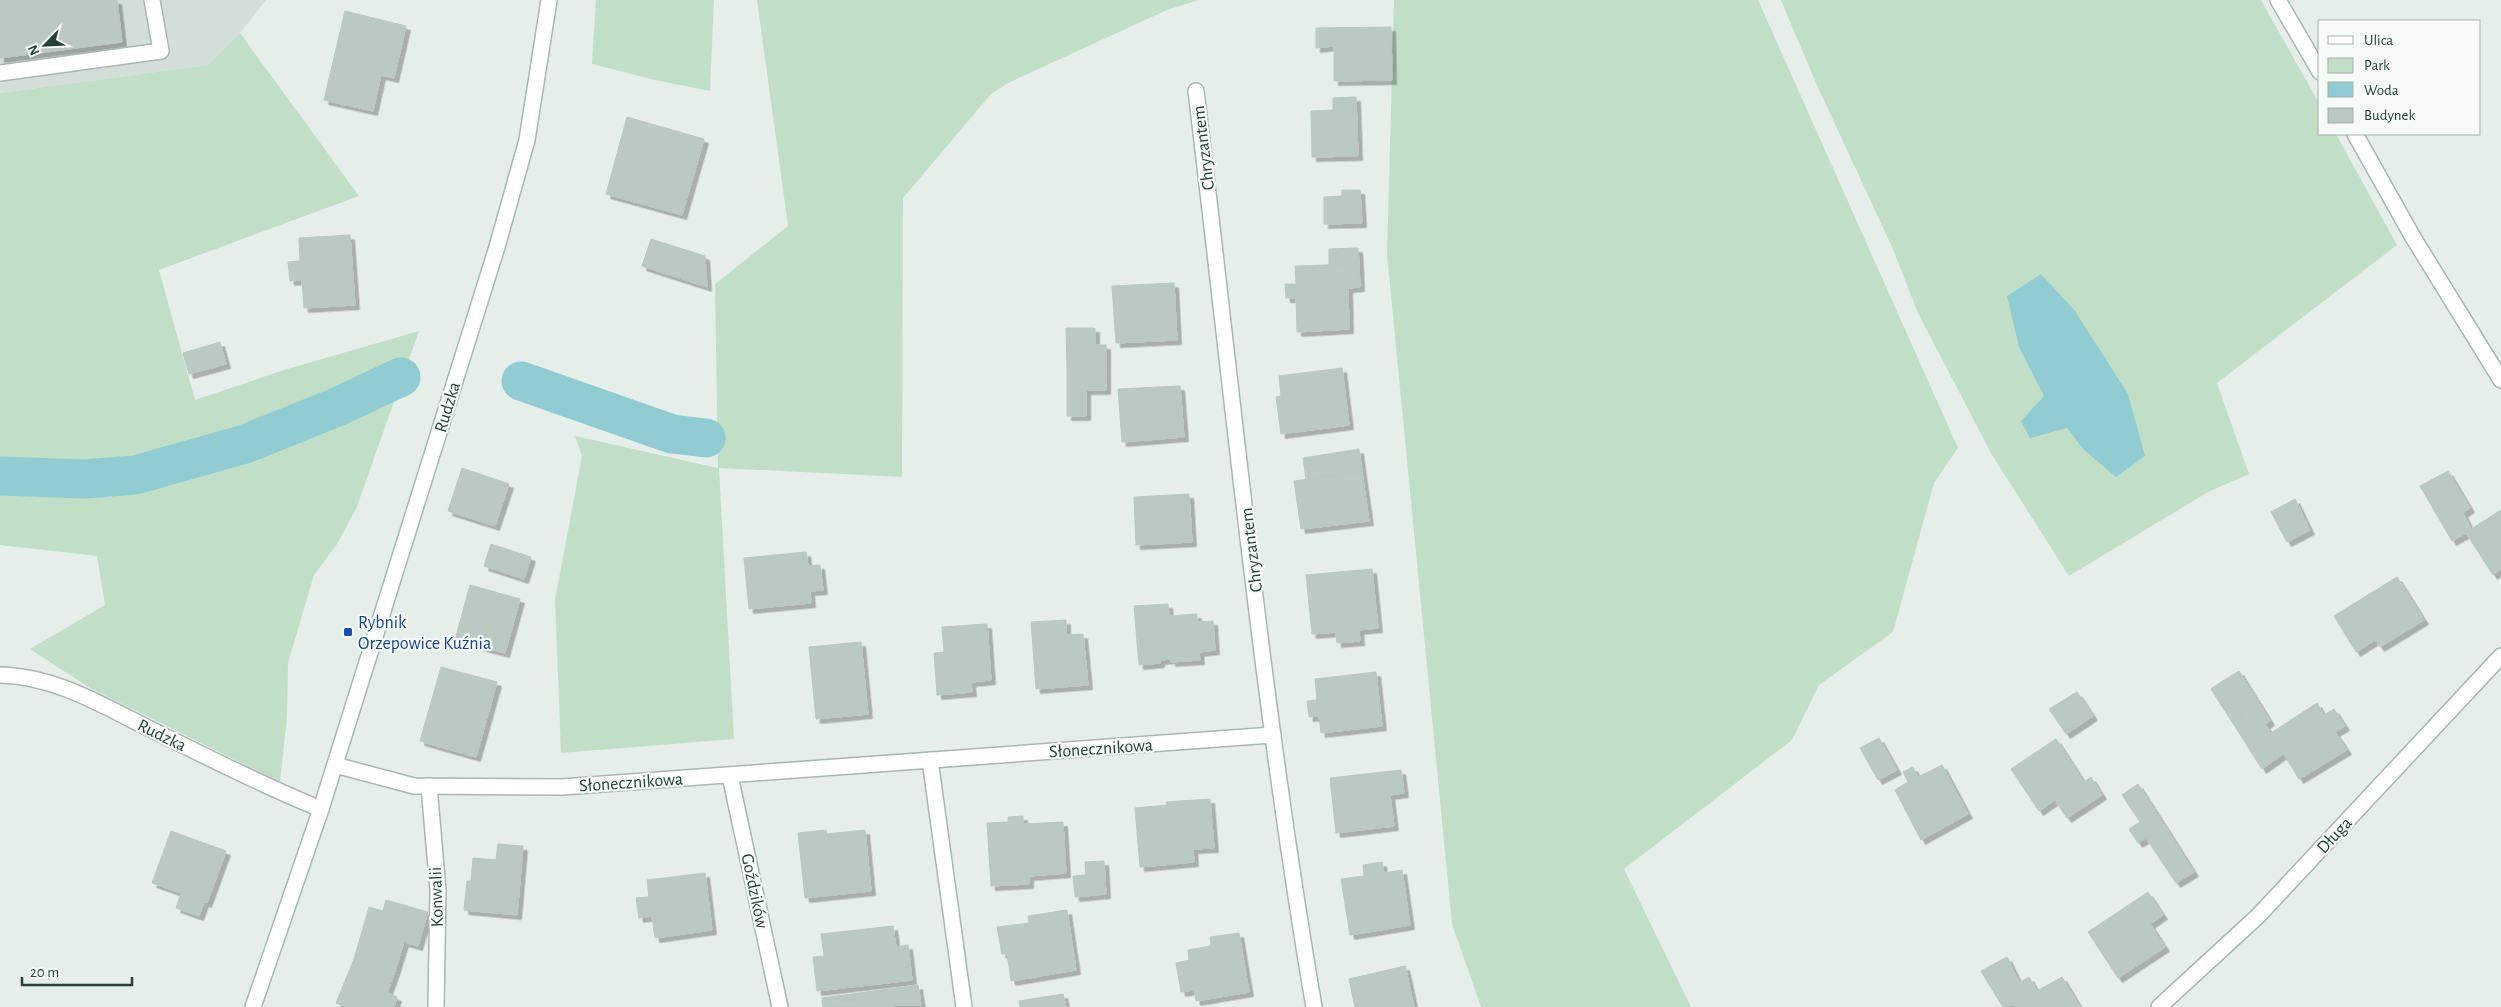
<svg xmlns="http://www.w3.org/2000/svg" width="2501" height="1007" viewBox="0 0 2501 1007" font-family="'Alegreya Sans',sans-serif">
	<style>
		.built { fill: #d4ded9 }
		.green { fill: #c0dfc6; fill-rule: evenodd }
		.water { fill: #90ccd1 }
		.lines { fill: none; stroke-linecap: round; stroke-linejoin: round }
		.canal { stroke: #90ccd1; stroke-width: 39 }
		.building { fill: #bbc9c3; stroke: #b8c8c0; filter: url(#shadow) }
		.service-casing { stroke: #a8b7b1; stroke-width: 18 }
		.minor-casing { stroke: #a8b7b1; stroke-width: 18 }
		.secondary-casing { stroke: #a4bab1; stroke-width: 18 }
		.service { stroke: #fff; stroke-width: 15 }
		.minor { stroke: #fff; stroke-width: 15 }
		.secondary { stroke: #fff; stroke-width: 15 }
		.transit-dot { fill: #1a4fb4; stroke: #f7fbf8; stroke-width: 2 }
		.labels { text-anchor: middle; stroke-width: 4.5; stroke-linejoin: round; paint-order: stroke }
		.street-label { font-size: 18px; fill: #254137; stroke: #f7fbf8 }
		.transit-label { font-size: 18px; fill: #164399; stroke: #f7fbf8; text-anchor: start }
	</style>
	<defs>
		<filter id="shadow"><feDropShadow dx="4.5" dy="4.5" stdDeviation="0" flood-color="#0004"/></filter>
	</defs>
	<rect width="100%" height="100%" fill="#e6eeea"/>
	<polygon class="built" points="0,0 266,0 240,33 208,65 0,93"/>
	<g class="green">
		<polygon points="596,0 714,0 710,91 655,80 592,64"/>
		<polygon points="757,0 1199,0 1167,10 1008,83 991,94 903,198 902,477 719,468 734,739 561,753 555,600 582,456 575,436 718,468 715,284 788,226"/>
		<polygon points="1394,0 1758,0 1958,448 1934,483 1893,632 1819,685 1792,740 1624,869 1691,1007 1481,1007 1452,924 1387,254"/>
		<path d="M1781,0H2261L2320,105V134H2336L2397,245L2217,383L2249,474L2208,492L2069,576L1992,455L1918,313L1892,247L1815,81ZM2044,396L2083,449L2067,428L2022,421Z"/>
		<polygon points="240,33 359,196 159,270 195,400 284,370 419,331 356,509 337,544 314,575 288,663 287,717 280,782 90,688 30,649 105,605 97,556 0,545 0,93 208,65"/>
	</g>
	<polygon class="water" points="2041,274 2075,311 2128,394 2145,456 2116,477 2083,449 2067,428 2030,438 2021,421 2044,396 2019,347 2007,296"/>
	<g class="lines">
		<g class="canal">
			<polyline points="521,381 672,434 706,438"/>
			<polyline points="0,476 84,479 135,475 245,444 337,407 401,377"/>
		</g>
	</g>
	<g class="building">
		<polygon points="0,0 117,0 122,42 0,58"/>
		<polygon points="345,11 406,26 394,78 381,75 373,111 324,100"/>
		<polygon points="1391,27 1392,80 1334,81 1334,46 1316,48 1316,28"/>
		<polygon points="1356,97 1358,156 1312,157 1311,111 1333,110 1333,98"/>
		<polygon points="627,117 704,139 682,215 606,194"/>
		<polygon points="1342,190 1360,190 1362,223 1324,224 1324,197 1342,196"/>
		<polygon points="350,235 355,305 304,308 302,280 290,281 288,262 300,261 299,238"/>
		<polygon points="651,239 705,256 707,287 642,266"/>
		<polygon points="1358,248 1359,264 1329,265 1329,249"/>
		<polygon points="1359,264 1360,287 1348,288 1349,329 1297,332 1296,298 1286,298 1285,284 1296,284 1295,266"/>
		<polygon points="1174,283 1177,340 1116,343 1112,286"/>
		<polygon points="1066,328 1095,328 1095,345 1106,345 1106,369 1067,369"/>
		<polygon points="220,342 226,364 189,374 183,353"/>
		<polygon points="1342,368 1349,425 1281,434 1276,397 1281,396 1279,376"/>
		<polygon points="1067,369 1106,369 1106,390 1086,390 1086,416 1067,416"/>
		<polygon points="1180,386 1184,437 1122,442 1118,389"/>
		<polygon points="1359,449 1362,472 1306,479 1303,458"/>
		<polygon points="462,468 509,484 495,526 448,511"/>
		<polygon points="2448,471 2470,508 2463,513 2471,529 2501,510 2501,569 2493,575 2466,533 2452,541 2420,486"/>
		<polygon points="1362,472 1369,521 1301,529 1294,481"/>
		<polygon points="1189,494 1192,542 1136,545 1134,497"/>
		<polygon points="2295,499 2310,530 2287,542 2271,512"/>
		<polygon points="491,544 531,557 524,579 484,566"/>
		<polygon points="806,552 808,566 820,565 823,590 810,591 811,603 749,609 744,558"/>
		<polygon points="1372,569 1378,628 1359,630 1360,641 1337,643 1336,632 1312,634 1306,575"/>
		<polygon points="2397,577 2424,620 2380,647 2375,640 2356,652 2334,616"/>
		<polygon points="470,585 520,599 505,653 455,640"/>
		<polygon points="1168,604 1169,616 1197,614 1197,622 1213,621 1215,650 1199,652 1200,660 1171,662 1171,659 1160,660 1160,663 1139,665 1134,606"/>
		<polygon points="1066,620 1066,635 1083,634 1088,685 1036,689 1031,622"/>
		<polygon points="987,624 991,680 971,682 972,692 937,695 934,653 944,652 942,627"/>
		<polygon points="861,642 868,714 816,719 809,647"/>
		<polygon points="441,667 497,682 476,757 420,741"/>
		<polygon points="2239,671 2270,721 2250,734 2240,718 2242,716 2221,682"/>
		<polygon points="1376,672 1382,726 1321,733 1319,716 1309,717 1307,701 1317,700 1315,679"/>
		<polygon points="2221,682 2242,716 2240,718 2250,734 2265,724 2283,754 2262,769 2211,689"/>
		<polygon points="2077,692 2093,716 2066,734 2049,709"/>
		<polygon points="2317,703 2324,715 2334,709 2345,726 2335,732 2347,750 2299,779 2271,733"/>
		<polygon points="1879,738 1897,770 1878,780 1860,748"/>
		<polygon points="2056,739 2084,782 2091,777 2102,795 2067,818 2055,800 2039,811 2011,769"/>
		<polygon points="1942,765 1968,814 1921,840 1895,790 1908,782 1903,772 1913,767 1918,777"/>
		<polygon points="1401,770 1404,793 1390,795 1394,826 1336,833 1330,778"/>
		<polygon points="2138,784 2165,826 2138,843 2129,829 2140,822 2122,795"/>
		<polygon points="1210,799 1214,848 1193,849 1194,862 1140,867 1135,808 1167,805 1166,802"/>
		<polygon points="1023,816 1023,824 1063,822 1066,873 1029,876 1029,884 991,886 987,823 1008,822 1008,817"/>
		<polygon points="2165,826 2194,872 2176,883 2146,838"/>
		<polygon points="826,830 827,834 865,830 871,891 805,898 798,833"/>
		<polygon points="171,831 226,851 207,903 204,902 199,916 176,908 181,893 152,883"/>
		<polygon points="498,844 523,846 517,915 464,910 467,881 471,881 473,858 496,860"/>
		<polygon points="1104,861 1106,894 1075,897 1073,876 1086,875 1085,862"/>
		<polygon points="1382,862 1384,873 1402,870 1410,925 1350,935 1341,879 1364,876 1363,865"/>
		<polygon points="705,873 712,930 655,938 652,916 639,918 636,898 649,897 647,880"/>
		<polygon points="2148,892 2163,915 2150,924 2165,947 2118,978 2088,932"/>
		<polygon points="386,900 428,912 418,946 404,942 395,971 354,959 369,907 383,911"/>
		<polygon points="1067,910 1076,970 1011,981 1007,953 1002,954 997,927 1029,923 1028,916"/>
		<polygon points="893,926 896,947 908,945 912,980 817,991 813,957 824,956 821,934"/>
		<polygon points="1239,933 1249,992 1196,1001 1194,990 1181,992 1176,963 1189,960 1188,950 1211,946 1210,937"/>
		<polygon points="2007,957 2019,982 1996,996 1981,971"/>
		<polygon points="354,959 395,971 387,993 397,997 394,1007 347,1007 336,1003"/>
		<polygon points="1405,966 1414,1007 1355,1007 1349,979"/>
		<polygon points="2029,977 2037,991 2062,977 2080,1007 2015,1007 2013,1005 2003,1007 1996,996"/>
		<polygon points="918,985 921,1005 823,1007 822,998"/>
		<polygon points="1063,994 1066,1007 1020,1007 1019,1001"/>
	</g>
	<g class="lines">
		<g class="service-casing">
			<polyline id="service" points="0,73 161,51 152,0"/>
		</g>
		<g class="minor-casing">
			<g id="minor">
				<polyline points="2278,0 2320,72"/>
				<path d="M1196,91C1233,397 1262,704 1314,1007"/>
				<polyline points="2355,134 2414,239 2501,380"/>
				<path d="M0,675C55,676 104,706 152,730C208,757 263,786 321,809"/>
				<polyline points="930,760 964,1007"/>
				<polyline points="335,765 414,786 562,787 1273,735"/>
				<polyline points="730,776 780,1007"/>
				<polyline points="429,786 438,890 436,1007"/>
				<polyline points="2159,1007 2258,916 2501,656"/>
			</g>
		</g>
		<g class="secondary-casing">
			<polyline id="secondary" points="253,1007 321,809 497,247 527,140 549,0"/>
		</g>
		<use href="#service" class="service"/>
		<use href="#minor" class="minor"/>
		<use href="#secondary" class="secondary"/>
	</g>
	<rect class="transit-dot" x="343" y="627" width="10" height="10" rx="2.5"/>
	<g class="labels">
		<g class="street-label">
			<text transform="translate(1203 148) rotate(-97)" y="6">Chryzantem</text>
			<text transform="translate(447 407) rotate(-73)" y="6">Rudzka</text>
			<text transform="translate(1251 550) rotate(-97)" y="6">Chryzantem</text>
			<text transform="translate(162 735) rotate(26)" y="6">Rudzka</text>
			<text transform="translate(1101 748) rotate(-4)" y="6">Słonecznikowa</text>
			<text transform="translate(631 782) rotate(-4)" y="6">Słonecznikowa</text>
			<text transform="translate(2334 835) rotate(-47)" y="6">Długa</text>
			<text transform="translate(755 891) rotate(78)" y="6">Goździków</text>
			<text transform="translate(436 897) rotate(-92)" y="6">Konwalii</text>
		</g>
		<g class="transit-label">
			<text x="358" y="628">Rybnik<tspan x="358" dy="21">Orzepowice Kuźnia</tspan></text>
		</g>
	</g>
	<rect x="2318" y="20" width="162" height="115" fill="#f7fbf8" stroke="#a3b1ab"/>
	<rect x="2328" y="36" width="25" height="8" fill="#ffffff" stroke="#a3b1ab"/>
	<text x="2364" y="45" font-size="15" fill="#254137">Ulica</text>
	<rect x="2328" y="58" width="25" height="15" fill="#c0dfc6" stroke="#a3b1ab"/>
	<text x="2364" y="70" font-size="15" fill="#254137">Park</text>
	<rect x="2328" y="82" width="25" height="15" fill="#90ccd1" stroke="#a3b1ab"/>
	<text x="2364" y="95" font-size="15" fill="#254137">Woda</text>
	<rect x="2328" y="108" width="25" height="15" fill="#bbc9c3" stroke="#a3b1ab"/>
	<text x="2364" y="120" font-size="15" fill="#254137">Budynek</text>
	<g transform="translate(45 45) rotate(246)" stroke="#f7fbf8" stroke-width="4" paint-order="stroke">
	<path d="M0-4L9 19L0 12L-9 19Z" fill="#254137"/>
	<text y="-8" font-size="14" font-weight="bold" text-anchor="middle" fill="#254137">N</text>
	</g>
	<path d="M22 977v8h110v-8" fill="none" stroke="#254137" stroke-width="2.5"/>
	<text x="30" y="977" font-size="15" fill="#254137" stroke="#f7fbf8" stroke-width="4" paint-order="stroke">20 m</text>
</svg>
